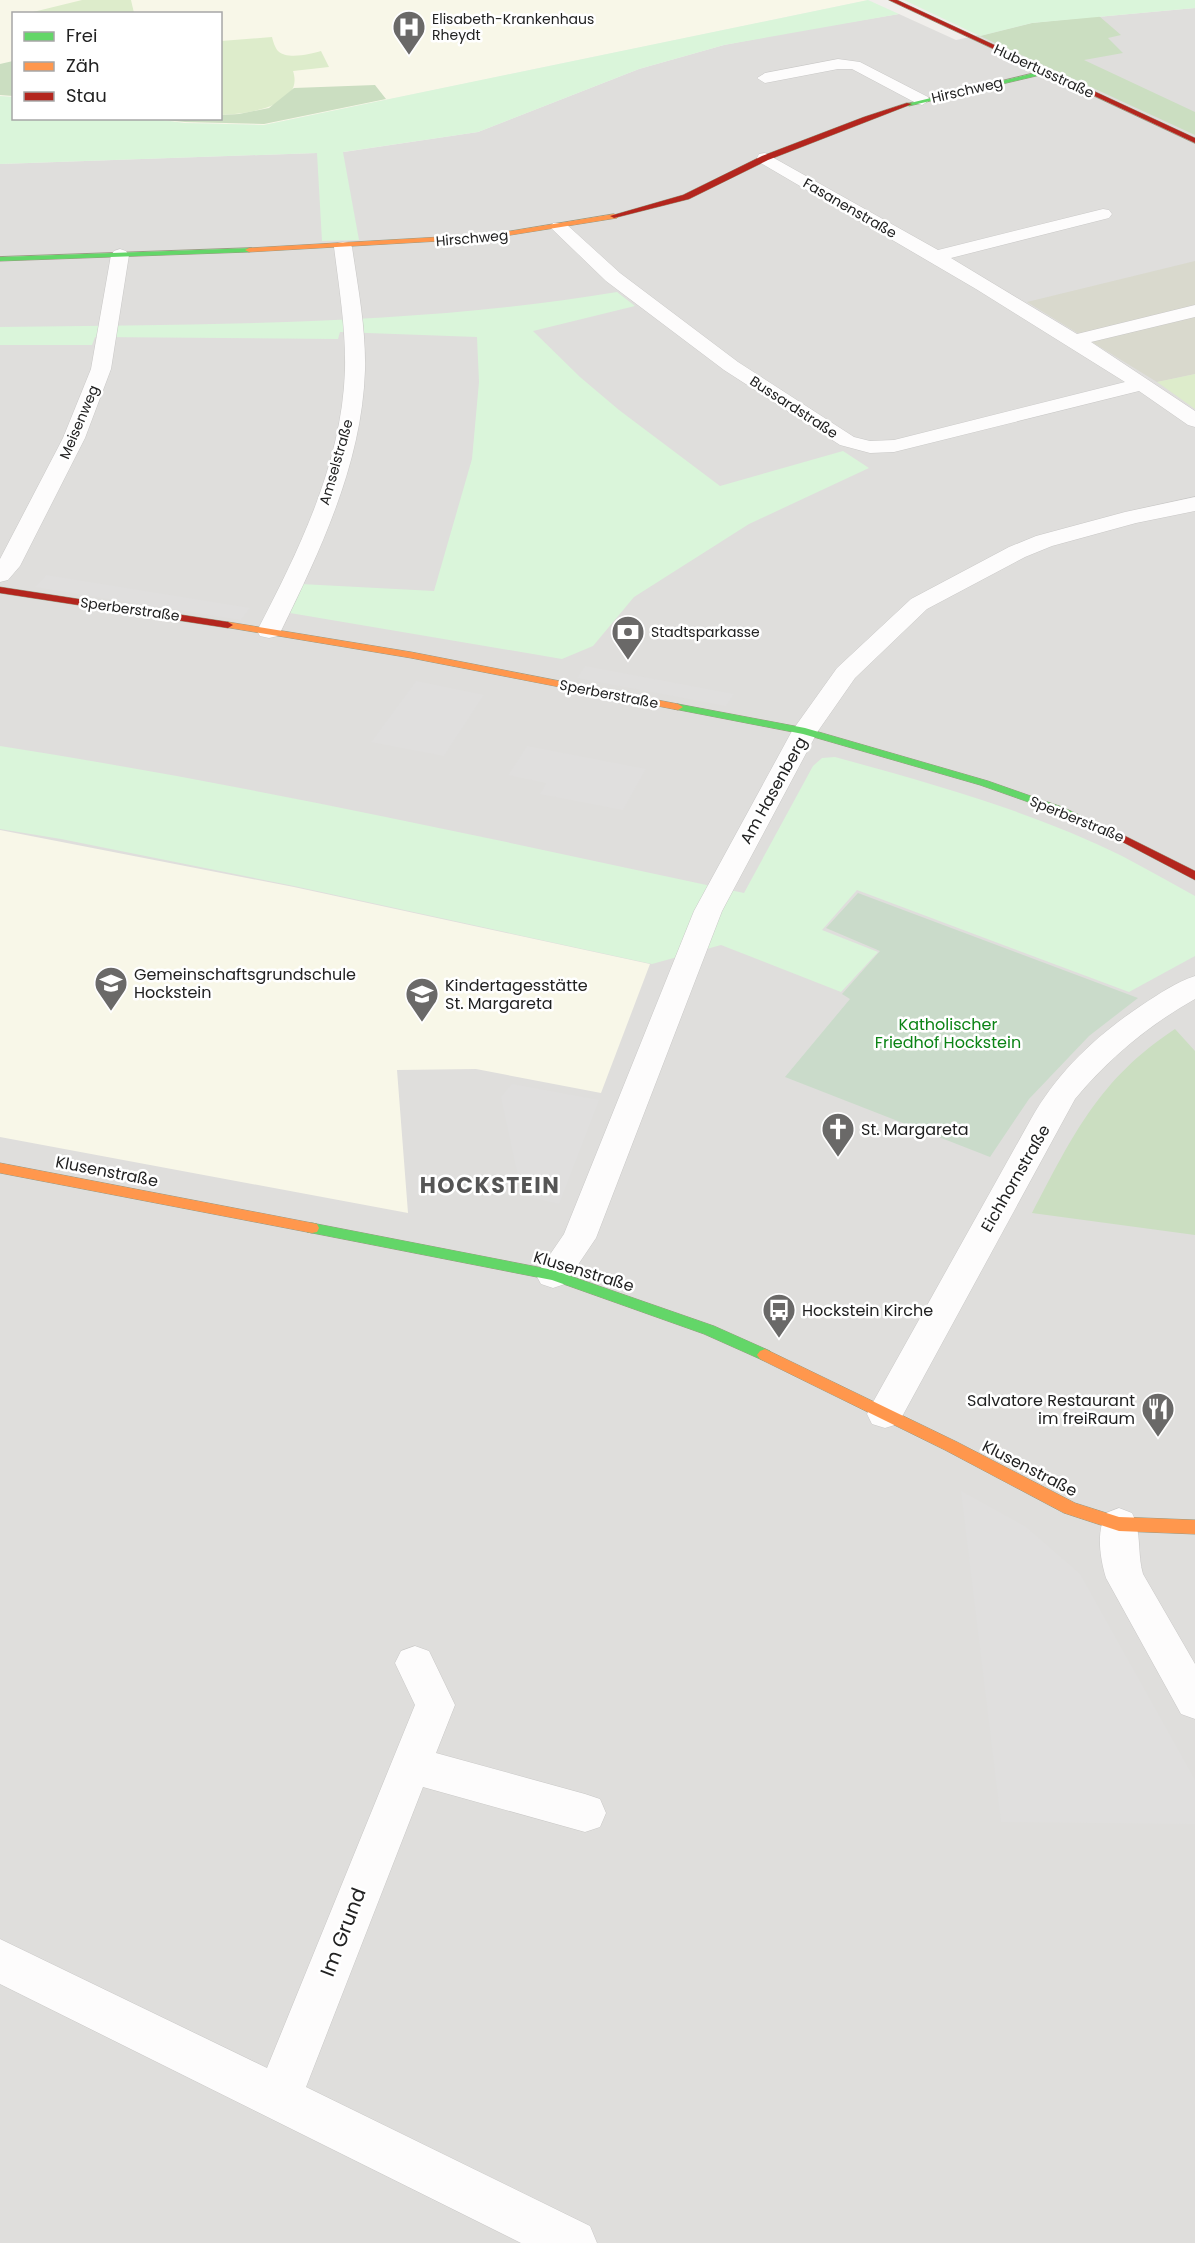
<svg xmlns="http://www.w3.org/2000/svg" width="1195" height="2243" viewBox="0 0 1195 2243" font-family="Poppins,sans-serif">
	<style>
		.residential { fill: #dfdedc }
		.education { fill: #f8f7e8 }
		.construction { fill: #d9d9cd }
		.grass { fill: #ddeccb }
		.forest { fill: #cbdec1 }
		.cemetery { fill: #cadbca }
		.park { fill: #daf5da }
		.parking { fill: #e0dfde }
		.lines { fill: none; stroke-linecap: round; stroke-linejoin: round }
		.street-casing { stroke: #c9c8c7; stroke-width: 1 }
		.fast-casing { stroke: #999a82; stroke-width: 1 }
		.slow-casing { stroke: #999a82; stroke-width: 1 }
		.jam-casing { stroke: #999a82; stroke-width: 1 }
		.street { fill: #fdfcfc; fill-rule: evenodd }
		.fast { fill: #63d668; fill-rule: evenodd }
		.slow { fill: #ff974d; fill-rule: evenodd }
		.jam { fill: #b3261e; fill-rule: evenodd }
		.labels { text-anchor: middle; stroke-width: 5; stroke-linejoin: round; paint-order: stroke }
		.far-poi-label { font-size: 14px; fill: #222; stroke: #fff; text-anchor: start }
		.far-street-label { font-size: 14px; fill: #222; stroke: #fff }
		.street-label { font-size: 16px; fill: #222; stroke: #fff }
		.poi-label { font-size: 16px; fill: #222; stroke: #fff; text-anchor: start }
		.park-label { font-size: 16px; fill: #0c8416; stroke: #fff }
		.near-street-label { font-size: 20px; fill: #222; stroke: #fff }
		.district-label { font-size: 22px; font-weight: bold; letter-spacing: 1.5px; fill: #555; stroke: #fff }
	</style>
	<rect width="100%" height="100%" fill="#f0eeeb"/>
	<polygon class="residential" points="1195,8 1195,2243 0,2243 0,164 344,152 478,132 639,69 724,45 797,31 899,14 956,40 1032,23"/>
	<g class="education">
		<polygon points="0,0 869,0 264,125 184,123 149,119 220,118 220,14 14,14 13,97 0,96"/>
		<polygon points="0,830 294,887 650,964 601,1093 476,1069 397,1070 408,1213 0,1137"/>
	</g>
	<polygon class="construction" points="1195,261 1195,374 1157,382 1027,302"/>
	<g class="grass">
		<polygon points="82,0 131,0 134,13 29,13"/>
		<path d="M272,37C273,41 275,48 278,51C287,60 311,54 321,51L329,67L293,71C305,107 245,114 221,115V41Z"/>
		<polygon points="1195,374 1195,409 1157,382"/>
	</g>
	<g class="forest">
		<polygon points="1099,16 1121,35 1108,38 1123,53 1084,60 1195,112 1195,135 980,36 1032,23"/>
		<polygon points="13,61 13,96 0,95 0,64"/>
		<polygon points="375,85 386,99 264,124 185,122 154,119 220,118 221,115 239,114 269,108 294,88"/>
		<path d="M1175,1029L1195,1051V1235L1032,1213C1073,1135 1099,1079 1175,1029Z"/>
	</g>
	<polygon class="cemetery" points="858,893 1138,998 1089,1036 1029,1099 990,1157 785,1077 850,999 842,994 880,951 826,928"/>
	<g class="park">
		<polygon points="868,0 899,14 724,45 639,69 478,132 343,152 359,240 322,241 317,153 0,164 0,96 13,97 14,118 149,118 184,123 264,125"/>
		<polygon points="904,0 1195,0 1195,8 1032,23 980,36"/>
		<path d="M617,292L635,306L533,331L580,377L619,410L720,486L843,451L869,468L749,524L634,597L593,646L562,659L290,613L301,584L434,591L472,459L479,382L477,337L340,332L338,339L95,337L92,345H0V327C205,324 415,326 617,292Z"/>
		<path d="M0,746C250,785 496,840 744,893L813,766L822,758L835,757C933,784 1031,811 1122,856C1147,869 1171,883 1195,896V956L1129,992L857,890L822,930L878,952L841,992L721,945L652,964L294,886L61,839L0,829Z"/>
	</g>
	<g class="parking">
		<polygon points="46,575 250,608 241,620 35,587"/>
		<polygon points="585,666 734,694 726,706 577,678"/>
		<polygon points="416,681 484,695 444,756 371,742"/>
		<polygon points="527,746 646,769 623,810 540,794 546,783 508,775"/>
		<polygon points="512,1084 599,1100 559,1204 522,1195 501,1097"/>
		<polygon points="961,1491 1026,1527 1080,1574 1195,1780 1195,1824 1001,1822"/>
	</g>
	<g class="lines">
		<g class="street-casing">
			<g id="street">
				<polygon points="838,59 860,62 928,97 930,100 922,105 916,103 852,69 838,69 765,83 757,78 765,73"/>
				<polygon points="765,153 938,250 1103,209 1109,210 1112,214 1109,218 951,258 1077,334 1195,305 1195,317 1091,342 1195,411 1195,427 1188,425 1139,391 894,452 870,453 840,445 724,370 606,281 550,227 553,223 565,223 620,273 738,362 854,437 870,441 894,440 1125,382 976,289 759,162 757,158 759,154"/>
				<path d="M343,242L349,243L352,247C358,288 366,329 365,370C362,463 321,549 281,631L278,636L269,638L260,636L257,631C299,550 342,463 345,370C346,329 339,287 334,247L337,243Z"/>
				<polygon points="120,249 126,251 129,255 111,369 85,438 20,566 8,580 0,582 0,559 63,438 91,369 111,255 114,251"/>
				<polygon points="1195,497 1195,511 1136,523 1052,546 1025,557 927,609 855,678 818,731 722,911 596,1238 565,1284 553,1288 541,1284 536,1275 564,1234 694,911 792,731 837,668 911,599 1009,547 1036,536 1125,512"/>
				<path d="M1195,976V999C1149,1025 1109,1058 1075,1099L898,1424L885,1428L872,1424L867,1414L872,1404L1031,1119C1058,1071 1097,1035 1142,1005C1159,994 1176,982 1195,976Z"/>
				<path d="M1119,1508L1132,1513C1142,1532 1137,1554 1143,1574L1195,1664V1719L1181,1714L1106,1578C1100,1558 1096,1532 1106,1513Z"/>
				<polygon points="415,1646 429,1651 455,1705 436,1753 585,1794 600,1799 606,1813 600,1827 585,1832 423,1787 306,2087 590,2226 597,2243 521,2243 0,1984 0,1939 267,2068 415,1705 395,1663 401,1651"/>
			</g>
		</g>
		<g class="fast-casing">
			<g id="fast">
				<polygon points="1047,70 1049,73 909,106 906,104"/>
				<polygon points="252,248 253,250 249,252 0,261 0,257"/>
				<polygon points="678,704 805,728 988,781 1062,807 1125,836 1119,839 1115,838 1054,811 980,785 803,734 674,709 673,707"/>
				<polygon points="312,1223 553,1270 714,1326 770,1351 773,1355 770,1359 765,1361 760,1359 704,1334 552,1280 307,1232 305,1228 307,1224"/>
			</g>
		</g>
		<g class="slow-casing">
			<g id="slow">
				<polygon points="614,214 618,216 617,218 492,238 249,252 245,250 249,248 492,234"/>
				<polygon points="228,622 411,652 678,704 683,707 678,710 411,658 224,627 223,625"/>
				<polygon points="0,1163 312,1223 317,1224 319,1228 317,1232 312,1233 0,1173"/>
				<polygon points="765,1349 957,1442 1075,1503 1119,1517 1195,1520 1195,1534 1119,1531 1064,1513 945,1450 760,1359 757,1355 760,1351"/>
			</g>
		</g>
		<g class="jam-casing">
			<g id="jam">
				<polygon points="889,0 897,0 1195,138 1195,143"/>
				<polygon points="907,103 912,104 768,160 689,199 614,218 610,216 683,195 762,156 864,117"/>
				<polygon points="0,587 228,622 233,625 228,628 0,593"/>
				<polygon points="1119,833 1195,871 1195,880 1115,838 1113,836 1115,834"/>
			</g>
		</g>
		<use href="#street" class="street"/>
		<use href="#fast" class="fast"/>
		<use href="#slow" class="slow"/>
		<use href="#jam" class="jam"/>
	</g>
	<defs>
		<g id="hospital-pin" transform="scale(1.725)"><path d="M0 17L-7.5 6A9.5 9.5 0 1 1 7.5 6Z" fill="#6a6968" stroke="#fff"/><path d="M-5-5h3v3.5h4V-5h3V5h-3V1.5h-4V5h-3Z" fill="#fff"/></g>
		<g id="bank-pin" transform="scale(1.725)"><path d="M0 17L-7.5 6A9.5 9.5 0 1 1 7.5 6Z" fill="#6a6968" stroke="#fff"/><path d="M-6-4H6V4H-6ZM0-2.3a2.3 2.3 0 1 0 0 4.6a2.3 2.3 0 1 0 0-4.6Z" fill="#fff"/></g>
		<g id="school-pin" transform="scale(1.725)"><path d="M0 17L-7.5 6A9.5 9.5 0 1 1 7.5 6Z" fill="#6a6968" stroke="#fff"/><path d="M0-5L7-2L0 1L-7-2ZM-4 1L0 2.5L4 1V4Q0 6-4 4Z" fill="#fff"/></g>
		<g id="church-pin" transform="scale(1.725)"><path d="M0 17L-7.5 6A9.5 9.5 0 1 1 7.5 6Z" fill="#6a6968" stroke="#fff"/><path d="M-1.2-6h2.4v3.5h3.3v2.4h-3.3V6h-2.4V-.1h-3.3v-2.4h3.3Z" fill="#fff"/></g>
		<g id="bus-pin" transform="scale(1.725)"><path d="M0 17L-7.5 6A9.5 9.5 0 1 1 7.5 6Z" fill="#6a6968" stroke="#fff"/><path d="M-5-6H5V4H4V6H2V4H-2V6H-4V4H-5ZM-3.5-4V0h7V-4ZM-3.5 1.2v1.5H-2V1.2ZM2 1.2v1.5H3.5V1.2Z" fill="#fff"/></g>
		<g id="restaurant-pin" transform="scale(1.725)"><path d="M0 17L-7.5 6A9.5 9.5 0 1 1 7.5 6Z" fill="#6a6968" stroke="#fff"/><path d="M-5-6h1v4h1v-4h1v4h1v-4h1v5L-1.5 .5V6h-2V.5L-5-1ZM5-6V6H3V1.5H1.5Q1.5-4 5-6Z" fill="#fff"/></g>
	</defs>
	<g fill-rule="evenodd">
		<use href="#hospital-pin" x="409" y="27"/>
		<use href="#bank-pin" x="628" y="632"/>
		<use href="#school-pin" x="111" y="983"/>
		<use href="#school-pin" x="422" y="994"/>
		<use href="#church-pin" x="838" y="1129"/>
		<use href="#bus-pin" x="779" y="1310"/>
		<use href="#restaurant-pin" x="1158" y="1409"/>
	</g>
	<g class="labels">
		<g class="far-poi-label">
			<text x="432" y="24">Elisabeth-Krankenhaus<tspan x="432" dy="16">Rheydt</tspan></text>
			<text x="651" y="637">Stadtsparkasse</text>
		</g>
		<g class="far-street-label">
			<text transform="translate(1044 71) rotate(25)" y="5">Hubertusstraße</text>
			<text transform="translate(967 90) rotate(-13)" y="5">Hirschweg</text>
			<text transform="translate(850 208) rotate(30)" y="5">Fasanenstraße</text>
			<text transform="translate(472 238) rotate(-5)" y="5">Hirschweg</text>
			<text transform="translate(794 407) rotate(33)" y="5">Bussardstraße</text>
			<text transform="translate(79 422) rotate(-67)" y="5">Meisenweg</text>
			<text transform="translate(336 462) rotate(-74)" y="5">Amselstraße</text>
			<text transform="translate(130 609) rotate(8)" y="5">Sperberstraße</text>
			<text transform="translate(609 694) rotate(11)" y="5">Sperberstraße</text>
			<text transform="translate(1077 819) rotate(22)" y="5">Sperberstraße</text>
		</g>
		<g class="street-label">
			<text transform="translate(773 790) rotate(-61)" y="6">Am Hasenberg</text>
			<text transform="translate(107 1171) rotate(11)" y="6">Klusenstraße</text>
			<text transform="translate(1015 1178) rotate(-60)" y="6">Eichhornstraße</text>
			<text transform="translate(584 1271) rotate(17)" y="6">Klusenstraße</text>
			<text transform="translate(1030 1468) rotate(27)" y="6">Klusenstraße</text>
		</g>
		<g class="poi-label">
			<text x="134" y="980">Gemeinschaftsgrundschule<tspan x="134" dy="18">Hockstein</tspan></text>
			<text x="445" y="991">Kindertagesstätte<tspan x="445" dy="18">St. Margareta</tspan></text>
			<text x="861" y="1135">St. Margareta</text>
			<text x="802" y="1316">Hockstein Kirche</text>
			<text x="1135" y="1406" text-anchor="end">Salvatore Restaurant<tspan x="1135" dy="18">im freiRaum</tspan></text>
		</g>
		<g class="park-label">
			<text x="948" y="1030">Katholischer<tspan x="948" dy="18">Friedhof Hockstein</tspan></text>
		</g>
		<g class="near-street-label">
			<text transform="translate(343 1932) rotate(-69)" y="7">Im Grund</text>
		</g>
		<g class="district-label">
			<text x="490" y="1193">HOCKSTEIN</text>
		</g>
	</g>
	<rect x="12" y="12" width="210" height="108" fill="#ffffff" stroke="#a7a7a7" stroke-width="1.5"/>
	<rect x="24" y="32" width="30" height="9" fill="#63d668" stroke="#a7a7a7" stroke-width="1.5"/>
	<text x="66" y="42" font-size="18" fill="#222222">Frei</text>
	<rect x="24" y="62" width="30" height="9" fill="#ff974d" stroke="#a7a7a7" stroke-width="1.5"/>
	<text x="66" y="72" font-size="18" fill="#222222">Zäh</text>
	<rect x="24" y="92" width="30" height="9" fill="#b3261e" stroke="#a7a7a7" stroke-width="1.5"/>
	<text x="66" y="102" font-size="18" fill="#222222">Stau</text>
</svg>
